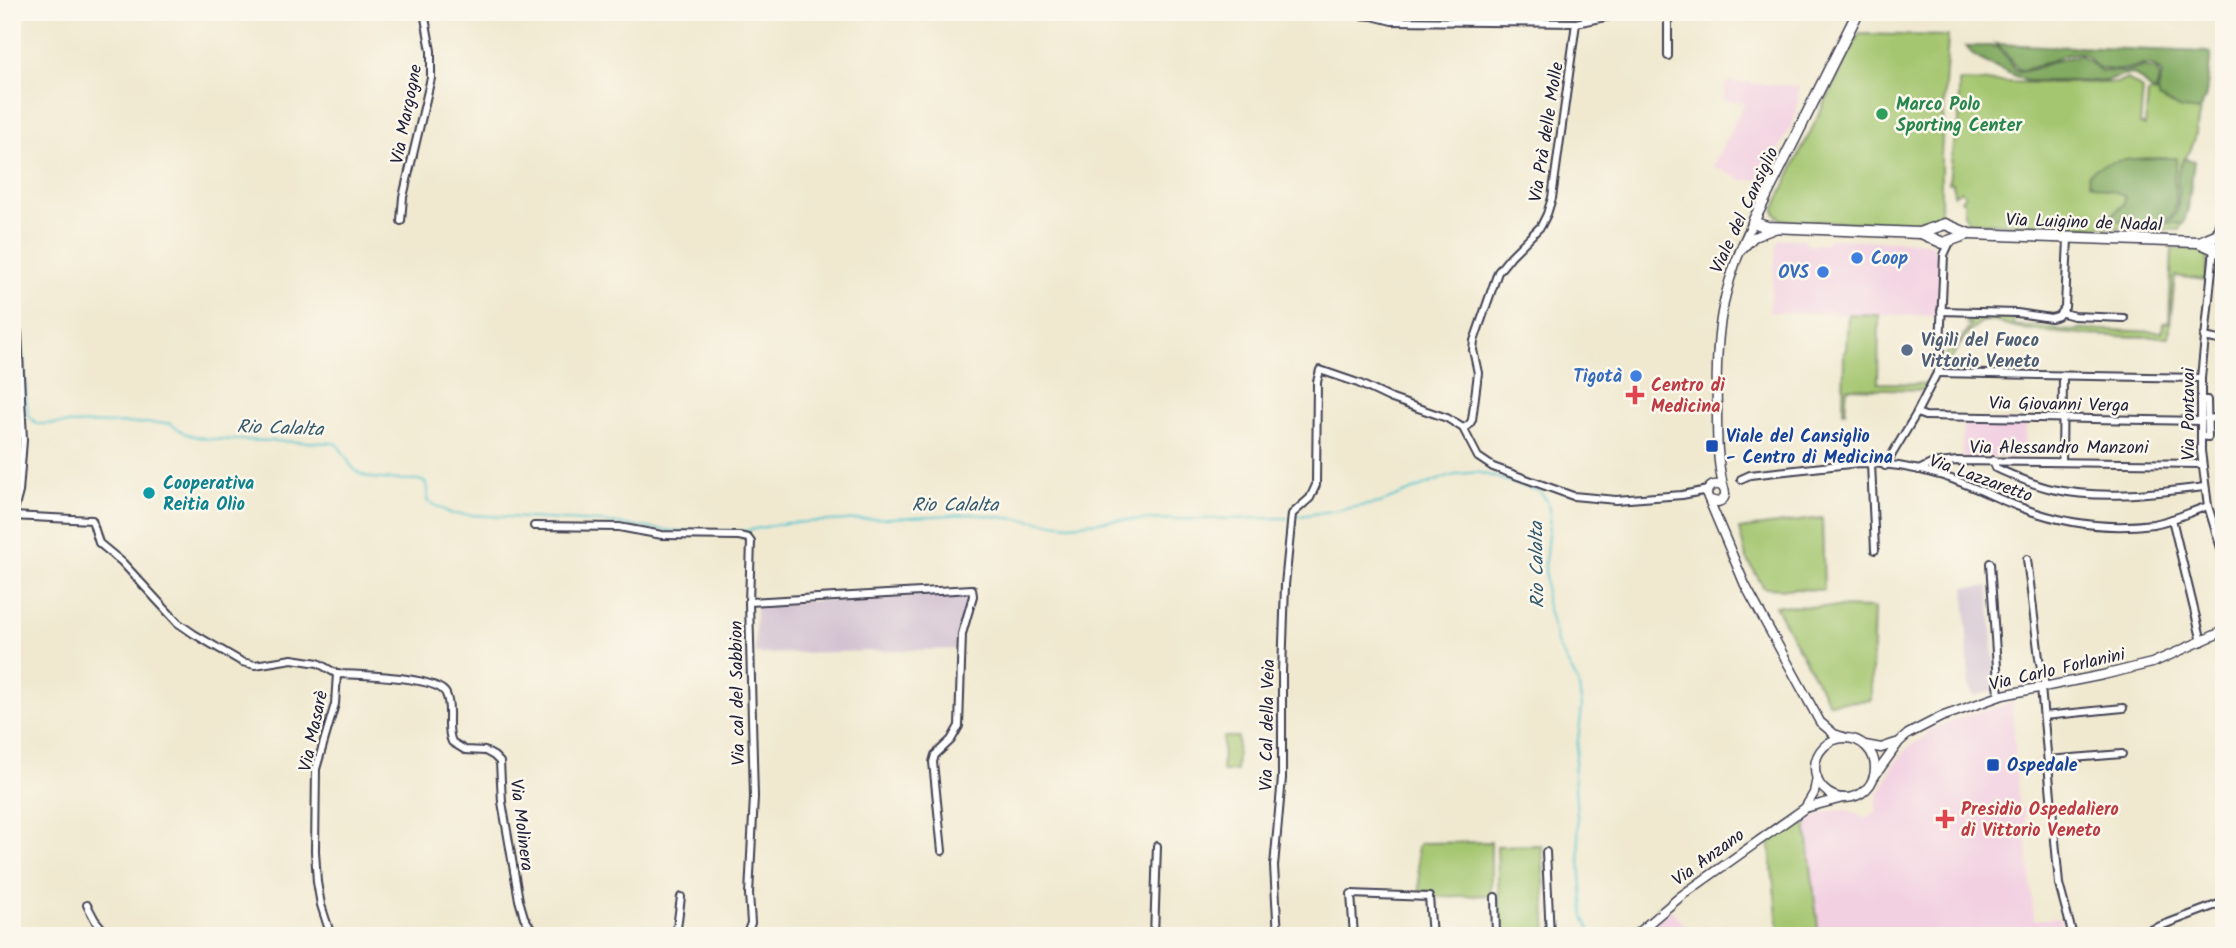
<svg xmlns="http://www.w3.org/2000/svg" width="2236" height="948" viewBox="0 0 2236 948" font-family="Kalam,sans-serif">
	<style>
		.built { fill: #f2cfe1 }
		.industrial { fill: #cfbdcf }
		.green { fill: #a4c670; stroke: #637456; stroke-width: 2 }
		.forest { fill: #83ab62; stroke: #52664e; stroke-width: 2 }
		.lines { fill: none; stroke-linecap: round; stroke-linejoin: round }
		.stream { stroke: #56c3ce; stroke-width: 2 }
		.street-casing { stroke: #414051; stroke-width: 10 }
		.secondary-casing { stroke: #414051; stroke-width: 11 }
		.primary-casing { stroke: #414051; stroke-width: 13 }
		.street { stroke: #fff; stroke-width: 6 }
		.secondary { stroke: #fff; stroke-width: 8 }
		.primary { stroke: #fff; stroke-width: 10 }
		.leisure-dot { fill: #2e9e5b; stroke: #fbf7ec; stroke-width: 2.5 }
		.shop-dot { fill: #3f7fe0; stroke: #fbf7ec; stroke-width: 2.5 }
		.service-dot { fill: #5c6f8a; stroke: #fbf7ec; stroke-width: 2.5 }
		.health-dot { fill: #e0444e; stroke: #fbf7ec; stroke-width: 2.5 }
		.transit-dot { fill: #1a4fb4; stroke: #fbf7ec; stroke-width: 2.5 }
		.culture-dot { fill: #0f9aa8; stroke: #fbf7ec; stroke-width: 2.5 }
		.labels { text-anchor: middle; stroke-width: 5; stroke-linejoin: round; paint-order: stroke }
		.leisure-label { font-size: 18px; font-weight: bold; fill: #27864d; stroke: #fbf7ec; text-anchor: start }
		.street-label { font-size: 18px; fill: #22223b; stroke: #fbf7ec }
		.shop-label { font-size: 18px; font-weight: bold; fill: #366cbe; stroke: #fbf7ec; text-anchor: end }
		.service-label { font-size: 18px; font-weight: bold; fill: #4e5e75; stroke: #fbf7ec; text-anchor: start }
		.health-label { font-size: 18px; font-weight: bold; fill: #be3a42; stroke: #fbf7ec; text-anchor: start }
		.transit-label { font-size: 18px; font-weight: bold; fill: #164399; stroke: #fbf7ec; text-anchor: start }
		.culture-label { font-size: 18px; font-weight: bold; fill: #0d838f; stroke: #fbf7ec; text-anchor: start }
		.water-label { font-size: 19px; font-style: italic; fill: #345a6e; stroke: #fbf7ec }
	</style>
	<rect width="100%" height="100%" fill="#fbf7ec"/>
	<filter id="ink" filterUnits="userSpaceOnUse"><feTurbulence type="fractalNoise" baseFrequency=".0143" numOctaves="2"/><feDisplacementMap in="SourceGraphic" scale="14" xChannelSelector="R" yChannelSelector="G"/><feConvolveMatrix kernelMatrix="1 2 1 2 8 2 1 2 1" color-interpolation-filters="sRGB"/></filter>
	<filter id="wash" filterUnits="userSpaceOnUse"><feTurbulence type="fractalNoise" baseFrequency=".00686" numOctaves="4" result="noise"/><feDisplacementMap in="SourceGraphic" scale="28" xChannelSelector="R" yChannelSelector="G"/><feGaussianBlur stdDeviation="1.57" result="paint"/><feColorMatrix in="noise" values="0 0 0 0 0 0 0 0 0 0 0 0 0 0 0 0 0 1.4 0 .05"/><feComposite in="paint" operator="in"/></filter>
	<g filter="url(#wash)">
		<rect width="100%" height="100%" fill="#f0e9d0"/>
		<g class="built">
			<polygon points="1726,82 1799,86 1796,116 1771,164 1758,180 1742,180 1713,166 1744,103 1724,100"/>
			<polygon points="1780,239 1803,239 1808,244 1824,244 1829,239 1927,242 1933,246 1939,257 1937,316 1769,312 1777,245"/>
			<polygon points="1963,420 2026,421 2025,458 1962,458"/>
			<polygon points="2015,701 2012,704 2019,808 2024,808 2034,920 2059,918 2063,936 1819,936 1805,814 1813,818 1830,811 1845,810 1853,812 1864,819 1876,812 1878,795 1895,763 1907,748 1928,734 1927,731 1966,716"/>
			<polygon points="1671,909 1694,936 1640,936"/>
		</g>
		<g class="industrial">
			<polygon points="1965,587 1989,587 1996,690 1973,696 1969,684"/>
			<polygon points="969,592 971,593 957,649 794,653 757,654 755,651 756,604"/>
		</g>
		<g class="green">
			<polygon points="1859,34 1948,36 1941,156 1941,217 1929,224 1790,221 1781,219 1775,213 1775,208 1795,163"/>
			<path d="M2128,79L2143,90L2140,124L2145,126L2148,93L2158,91L2160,99C2174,105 2186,109 2200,111C2195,130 2198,143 2184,159L2194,161L2188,210L2179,230L1968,222L1964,215V202L1961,200L1965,195L1961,190L1954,195L1953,183H1949L1953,144L1959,134V81L2039,83H2118Z"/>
			<path d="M2172,248L2204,250L2208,253L2206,280L2175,276L2169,337C2122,337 2076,336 2029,330C2017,329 1992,318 1982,322C1968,328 1954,355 1946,368L1945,354L1950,351H1954L1971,324H1966L1971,315L2035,318L2040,320V322H2032V318H2013V325L2056,329V330L2079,331V329L2162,332L2163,323L2169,322Z"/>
			<polygon points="1848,314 1879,315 1878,383 1928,384 1925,390 1847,388 1845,412 1843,412 1844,352 1846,350"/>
			<polygon points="1822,518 1824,590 1764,588 1746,557 1739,529"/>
			<polygon points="1775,606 1874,608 1871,700 1829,703"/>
			<polygon points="1223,737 1238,737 1236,771 1222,771"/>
			<polygon points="1805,814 1819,936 1779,936 1769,837"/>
			<polygon points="1491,842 1491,895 1434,897 1433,891 1420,892 1417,847 1421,843"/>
			<polygon points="1542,845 1547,936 1500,936 1497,846"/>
		</g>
		<g class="forest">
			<path d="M1996,44L2207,52L2211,53L2206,95L2200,111L2182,109L2158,98V91L2162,74C2150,56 2133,71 2117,70C2110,69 2101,70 2096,66C2089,60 2088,53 2079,53C2058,53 2041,69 2020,70C2010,65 2007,51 1996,44Z"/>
			<polygon points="1966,46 1990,46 1998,47 2014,69 2020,72 2034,69 2054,61 2081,55 2101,71 2125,72 2143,67 2157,70 2160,78 2155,93 2135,75 2129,74 2106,81 2026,81 1981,60 1973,55"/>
			<path d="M2177,158L2174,177L2176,204L2172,216L2156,223L2109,220V218L2124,204L2125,197C2116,189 2101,190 2090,183L2088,175C2103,156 2154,158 2177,158Z"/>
			<path d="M2184,159L2194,161L2186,216L2183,224L2165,223C2192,210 2167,181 2184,159Z"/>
		</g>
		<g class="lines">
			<g class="stream">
				<path d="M22,345L28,415L37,424L169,423L186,434L207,439L335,443C345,452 346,460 354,469C366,483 401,479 418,480L425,482L428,488L427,501L452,514L601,522L673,531L708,532L744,531L786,523L973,514L1070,525L1114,520L1288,518"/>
				<polyline points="1294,517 1380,503 1441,479 1459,474 1478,472 1539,491 1548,502 1550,517 1545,562 1546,602 1558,646 1578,682 1582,707 1574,773 1584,917 1593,936"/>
			</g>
		</g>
	</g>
	<g filter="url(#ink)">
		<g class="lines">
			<g class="street-casing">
				<g id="street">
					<polyline points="1322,12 1372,16 1392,21 1576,23 1629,12"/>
					<polyline points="1668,56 1668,12"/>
					<polyline points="401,221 403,197 431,78 431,51 424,12"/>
					<polyline points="2216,235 2224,206"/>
					<polyline points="2214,249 2201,378 2201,451 2208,506 2224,558"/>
					<polyline points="1941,311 2017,313 2051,318 2058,316 2065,307 2068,238"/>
					<polyline points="2063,313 2074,316 2124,318"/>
					<polyline points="12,322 18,332 23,440 19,492 12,518"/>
					<polyline points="2204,337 2224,341"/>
					<polyline points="1938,373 2201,378"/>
					<polyline points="2201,400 2207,400 2208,437 2201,436"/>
					<polyline points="1917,413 1925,416 2201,421"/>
					<polyline points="2207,419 2224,417"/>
					<polyline points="1463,428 1469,425 1472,420 1478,373 1473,350 1474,341 1498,272 1511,256 1541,226 1547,214 1552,198 1576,23"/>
					<path d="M1993,460L1996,468C2014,476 2033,485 2052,489C2102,500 2154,493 2205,487"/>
					<polyline points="2062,461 2063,376"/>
					<polyline points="1871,464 1875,550"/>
					<polyline points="1885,466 1915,416 1939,369 1944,255 1950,242"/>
					<polyline points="1919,470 1931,464 1957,461 2202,464"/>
					<path d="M1741,479L1750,475L1859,463C1885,463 1917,468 1943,476C1968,484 1992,496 2017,506C2060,523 2107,530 2153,524C2172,521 2190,512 2208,506"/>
					<polyline points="12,516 92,520 99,543 122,562 178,623 194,634 242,662 255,665 292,659 318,663 337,674 335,704 316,769 315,851 317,882 321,905 331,936"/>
					<polyline points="2172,519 2202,642"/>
					<polyline points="534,526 619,527 662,535 739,536 748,538 751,542 749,602"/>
					<polyline points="2027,559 2039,658 2045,686"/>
					<polyline points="1990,563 1999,697"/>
					<path d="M337,674C358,675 438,676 446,694C453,709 445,727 452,742L465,750L485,751L494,756L500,762L502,802L519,900L524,917L536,936"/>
					<polyline points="2041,687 2059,884 2073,936"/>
					<polyline points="2044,716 2123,708"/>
					<polyline points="2048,760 2122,754"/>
					<polyline points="1546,852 1550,936"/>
					<polyline points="1495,897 1496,936"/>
					<polyline points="87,905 95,920 108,936"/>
					<polyline points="676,936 681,897"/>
					<polyline points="746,936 751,923 749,894 754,797 749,602 972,589 973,596 962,634 959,726 951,740 935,755 933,762 942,851"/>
					<polyline points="1154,936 1157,846"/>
					<polyline points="1278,936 1274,866 1282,778 1282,672 1285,585 1292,514 1310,498 1316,485 1317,382 1320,370 1358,383 1392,399 1447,418 1463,428 1478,457 1493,467 1573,496 1616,500 1682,495 1708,490"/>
					<polyline points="1354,936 1351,894 1429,897 1432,936"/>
					<polyline points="2134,936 2224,902"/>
				</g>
			</g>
			<g class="secondary-casing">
				<g id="secondary">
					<polyline points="1743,248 1754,237 1777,228"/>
					<path d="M1724,489C1717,463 1717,436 1717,409C1715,337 1720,288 1753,222"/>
					<path d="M1710,500L1718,502C1725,500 1727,494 1723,487C1715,482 1707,486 1707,495L1745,585L1820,722L1834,734L1846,738"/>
					<circle cx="1845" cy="768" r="30"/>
					<polyline points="1865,745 1881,748 1896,743"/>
					<polyline points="1874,777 1899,742 1908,734 1941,717 2003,695 2103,675 2152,663 2224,631"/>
					<polyline points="1805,808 1814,793 1817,777"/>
					<polyline points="1634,936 1681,896 1805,808 1843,798"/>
				</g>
			</g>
			<g class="primary-casing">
				<g id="primary">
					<polyline points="1858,12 1753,222 1767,227 1919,233 1945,224 1969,234 2198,242 2212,248"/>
					<polyline points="1921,233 1943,243 1968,234"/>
					<polyline points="2199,242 2218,234 2224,233"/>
					<polyline points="2211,243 2215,251 2224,252"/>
				</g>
			</g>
			<use href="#street" class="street"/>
			<use href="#secondary" class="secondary"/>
			<use href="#primary" class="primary"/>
		</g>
	</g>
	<circle class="leisure-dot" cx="1882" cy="114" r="7"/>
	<g class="shop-dot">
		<circle cx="1857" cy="258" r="7"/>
		<circle cx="1823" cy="272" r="7"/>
		<circle cx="1636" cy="376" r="7"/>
	</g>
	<circle class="service-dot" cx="1907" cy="350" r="7"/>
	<g class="health-dot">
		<path d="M1631.5 384.5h7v7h7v7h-7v7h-7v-7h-7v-7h7z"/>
		<path d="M1941.5 808.5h7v7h7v7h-7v7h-7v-7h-7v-7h7z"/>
	</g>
	<g class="transit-dot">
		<rect x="1705" y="439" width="14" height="14" rx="3.5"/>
		<rect x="1986" y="758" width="14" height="14" rx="3.5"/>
	</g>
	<circle class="culture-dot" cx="149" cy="493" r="7"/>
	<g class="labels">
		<g class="leisure-label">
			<text x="1896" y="110">Marco Polo<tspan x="1896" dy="21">Sporting Center</tspan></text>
		</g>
		<g class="street-label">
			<text transform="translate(406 114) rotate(-79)" y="6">Via Margogne</text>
			<text transform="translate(1546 132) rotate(-81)" y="6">Via Prà delle Molle</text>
			<text transform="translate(1744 210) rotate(-65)" y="6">Viale del Cansiglio</text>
			<text transform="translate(2084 222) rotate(2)" y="6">Via Luigino de Nadal</text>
			<text transform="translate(2059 404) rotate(1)" y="6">Via Giovanni Verga</text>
			<text transform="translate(2188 414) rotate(-90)" y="6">Via Pontavai</text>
			<text x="2059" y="453">Via Alessandro Manzoni</text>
			<text transform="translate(1981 478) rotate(20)" y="6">Via Lazzaretto</text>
			<text transform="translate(2057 669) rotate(-13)" y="6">Via Carlo Forlanini</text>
			<text transform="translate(737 693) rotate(-91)" y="6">Via cal del Sabbion</text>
			<text transform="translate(1267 725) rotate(-89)" y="6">Via Cal della Veia</text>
			<text transform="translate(313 731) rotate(-78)" y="6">Via Masarè</text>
			<text transform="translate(522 825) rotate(83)" y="6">Via Molinera</text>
			<text transform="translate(1708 857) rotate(-36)" y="6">Via Anzano</text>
		</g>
		<g class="shop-label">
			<text x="1871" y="264" text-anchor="start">Coop</text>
			<text x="1809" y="278">OVS</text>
			<text x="1622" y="382">Tigotà</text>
		</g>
		<g class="service-label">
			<text x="1921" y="346">Vigili del Fuoco<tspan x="1921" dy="21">Vittorio Veneto</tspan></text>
		</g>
		<g class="health-label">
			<text x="1651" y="391">Centro di<tspan x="1651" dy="21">Medicina</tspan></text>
			<text x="1961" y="815">Presidio Ospedaliero<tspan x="1961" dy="21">di Vittorio Veneto</tspan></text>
		</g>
		<g class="transit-label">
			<text x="1726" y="442">Viale del Cansiglio<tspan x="1726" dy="21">- Centro di Medicina</tspan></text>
			<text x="2007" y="771">Ospedale</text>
		</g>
		<g class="culture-label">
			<text x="163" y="489">Cooperativa<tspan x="163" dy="21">Reitia Olio</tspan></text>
		</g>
		<g class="water-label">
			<text transform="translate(280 427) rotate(2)" y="7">Rio Calalta</text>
			<text x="955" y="511">Rio Calalta</text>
			<text transform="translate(1536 565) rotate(-91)" y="7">Rio Calalta</text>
		</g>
	</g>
	<rect width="2236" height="948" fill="none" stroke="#fbf7ec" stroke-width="42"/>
</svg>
